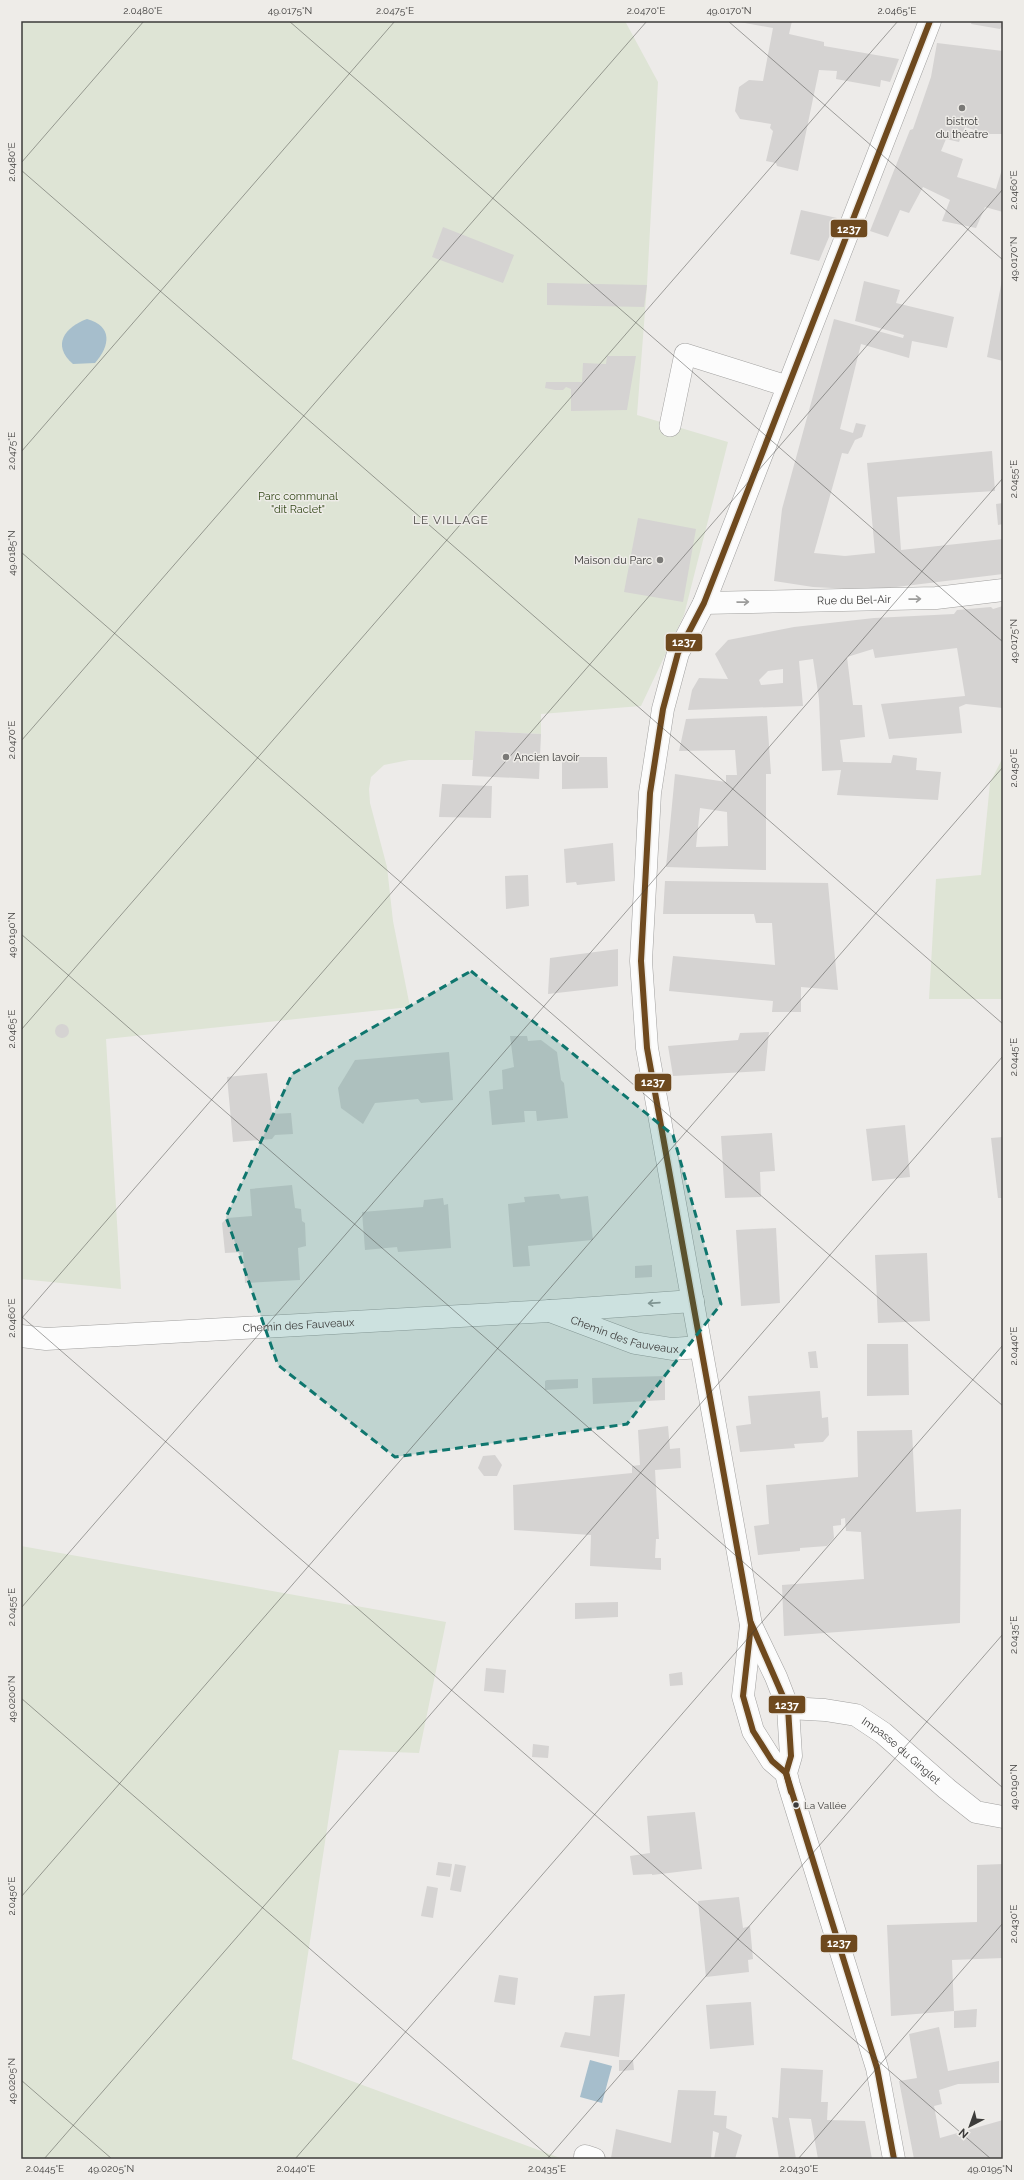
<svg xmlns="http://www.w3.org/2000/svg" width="1024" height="2180" viewBox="0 0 1024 2180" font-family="Raleway,sans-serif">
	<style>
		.green { fill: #dee4d5 }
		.water { fill: #a6becc }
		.building { fill: #d5d3d2; fill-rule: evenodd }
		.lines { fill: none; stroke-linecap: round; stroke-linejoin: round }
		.service-casing { stroke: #a1a09f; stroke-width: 22 }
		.minor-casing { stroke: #a1a09f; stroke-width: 23 }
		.tertiary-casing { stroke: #a1a09f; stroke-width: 23 }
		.service { stroke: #fcfcfc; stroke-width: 21 }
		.minor { stroke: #fcfcfc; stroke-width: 22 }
		.tertiary { stroke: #fcfcfc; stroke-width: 22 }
		.bus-1-casing { stroke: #eeece8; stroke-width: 9 }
		.bus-1 { stroke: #6e491e; stroke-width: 6 }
		.oneway { stroke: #9c9c9b }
		.marked { fill: #0f766e; fill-opacity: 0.2; stroke: #0f766e; stroke-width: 3; stroke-dasharray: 8 5; stroke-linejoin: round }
		.ticks { fill: none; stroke: #3c3b3a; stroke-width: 1; stroke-opacity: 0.45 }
		.poi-dot { fill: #7a7977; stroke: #eeece8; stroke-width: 1.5 }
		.bus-dot { fill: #3c3b3a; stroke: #eeece8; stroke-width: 1.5 }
		.labels { text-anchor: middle; stroke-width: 3; stroke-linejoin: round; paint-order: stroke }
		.bus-label { font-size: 10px; fill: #3c3b3a; stroke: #eeece8; text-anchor: start }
		.poi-label { font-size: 11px; fill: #3c3b3a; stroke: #eeece8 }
		.park-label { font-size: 11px; fill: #324717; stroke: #eeece8 }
		.street-label { font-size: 11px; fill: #3c3b3a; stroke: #eeece8 }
		.neighbourhood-label { font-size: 12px; letter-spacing: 1px; fill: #53514e; stroke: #eeece8 }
		.line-badge { stroke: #eeece8; stroke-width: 1.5 }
		.badge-label { font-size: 11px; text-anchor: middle; font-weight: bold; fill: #fff }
		.neatline { fill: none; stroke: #3c3b3a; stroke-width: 1.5 }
		.ticks-label { font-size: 10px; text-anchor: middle; fill: #3c3b3a }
	</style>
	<rect width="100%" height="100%" fill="#edebe9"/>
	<g class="green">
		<polygon points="21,21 625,21 658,82 647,285 637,415 728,442 684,615 641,706 541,714 541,734 475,731 473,760 409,760 384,765 371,777 369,789 370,803 387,867 393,921 410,1007 106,1039 121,1289 21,1279"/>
		<polygon points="1003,757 1003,999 929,999 936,879 981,875 990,783"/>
		<polygon points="21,1546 446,1622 419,1753 339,1750 292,2059 563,2159 21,2159"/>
	</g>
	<g class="water">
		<path d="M87,319C113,326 110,346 95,363L73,364C51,345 65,327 87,319Z"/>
		<polygon points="590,2060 612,2066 602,2103 580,2097"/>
	</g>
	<g class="building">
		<polygon points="734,21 792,21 789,34 824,42 824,46 899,59 890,82 881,80 880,87 836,79 837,71 819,70 798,171 777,166 776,163 766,161 773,131 770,128 771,124 740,119 735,111 739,87 749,80 763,81 773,28"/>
		<polygon points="972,21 1003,21 1003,26 1000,29 971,24"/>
		<polygon points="937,43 1003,51 1003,134 987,134 965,127 959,142 946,139 941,151 963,159 957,177 996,189 1003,166 1003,212 985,207 976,228 942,221 950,200 923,187 909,213 900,210 888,237 870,231 910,130 913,129 931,77"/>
		<polygon points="801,210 837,218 819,261 790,254"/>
		<polygon points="443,227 514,255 503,283 432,257"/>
		<polygon points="1002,280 1003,280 1003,361 987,357"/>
		<polygon points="864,281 900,290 896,303 954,317 947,348 912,341 909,358 861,344 840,429 853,433 856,423 866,425 862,437 855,440 848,454 842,453 814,553 845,556 875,553 867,463 992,451 995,491 897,497 901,550 1003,539 1003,574 872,590 813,587 774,581 782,509 834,319 903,338 904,335 855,321"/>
		<polygon points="547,283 647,285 644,307 547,305"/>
		<polygon points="607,356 636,356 627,410 571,411 571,389 566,387 563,390 555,390 545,388 546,382 582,382 583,363 606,364"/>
		<polygon points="1003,503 1003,524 998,525 996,504"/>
		<polygon points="638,518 696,529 683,602 624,592"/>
		<path d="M1003,606V708L966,704L959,707L962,733L889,739L881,704L965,696L957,648L875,658L873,649L847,657L853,705H862L865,737L840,740L843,762L891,763L893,755L917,758L916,770L941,772L938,800L837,795L841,770L822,771L819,699L813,659L799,661L803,706L688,710L692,690L699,678L728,679L715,654L728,640L794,627L874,618L954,614L957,610L991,607L993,609ZM783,669V683L761,685L759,680L768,671Z"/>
		<path d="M767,716L771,774H766V870L666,867L675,774L726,782V775H737L735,750L679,751L686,719ZM700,808L727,812L728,846L696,847Z"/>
		<polygon points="475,731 541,734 539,779 472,776"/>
		<polygon points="562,757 607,757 608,788 562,789"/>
		<polygon points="442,784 492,786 491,818 439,817"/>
		<polygon points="613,843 615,881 577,885 576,882 566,883 564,849"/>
		<polygon points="528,875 529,906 506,909 505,876"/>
		<polygon points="665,881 828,883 838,990 801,987 801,1012 772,1012 773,1001 669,991 673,956 775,965 772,923 756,923 754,914 663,914"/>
		<polygon points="618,949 618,986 548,994 550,958"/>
		<circle cx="62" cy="1031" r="7"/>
		<polygon points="769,1032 765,1071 673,1076 668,1046 738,1040 740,1033"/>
		<polygon points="510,1036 527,1036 528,1041 541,1040 557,1052 561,1080 564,1083 568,1118 537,1121 536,1111 524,1111 525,1122 492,1125 489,1091 503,1089 502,1070 514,1067"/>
		<polygon points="449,1052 453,1100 421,1103 418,1099 375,1103 363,1124 341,1108 338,1088 355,1060"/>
		<polygon points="267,1073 272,1114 291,1113 293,1134 275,1135 272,1139 233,1142 227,1077"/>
		<polygon points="905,1125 910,1177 872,1181 866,1129"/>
		<polygon points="772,1133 775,1171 760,1172 761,1197 725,1198 721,1136"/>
		<polygon points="1003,1137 1003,1198 998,1198 991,1138"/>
		<polygon points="292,1185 295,1208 301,1209 302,1221 305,1223 306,1246 298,1248 300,1280 245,1283 243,1252 225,1253 222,1223 227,1218 252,1216 250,1189"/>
		<polygon points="559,1194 561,1199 588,1196 593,1240 528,1246 530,1266 513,1267 508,1204 525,1202 524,1197"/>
		<polygon points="443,1198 444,1205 448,1204 451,1248 398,1252 397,1247 365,1250 362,1212 423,1207 424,1200"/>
		<polygon points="776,1228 780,1303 741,1306 736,1230"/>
		<polygon points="927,1253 930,1321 878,1323 875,1255"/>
		<polygon points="652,1265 652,1277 635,1278 635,1266"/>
		<polygon points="867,1344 908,1344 909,1395 867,1396"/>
		<polygon points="816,1351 818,1368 810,1368 808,1352"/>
		<polygon points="665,1376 665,1400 593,1404 592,1378"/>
		<polygon points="578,1379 578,1388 545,1390 545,1381 547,1380"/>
		<polygon points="820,1391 822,1418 828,1417 829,1435 823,1442 794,1444 795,1448 740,1452 736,1426 751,1424 748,1396"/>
		<polygon points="668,1426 670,1449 680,1448 681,1468 655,1470 659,1539 656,1539 655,1558 661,1558 661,1570 590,1566 591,1535 514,1530 513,1485 632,1473 632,1466 640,1465 638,1430"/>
		<polygon points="912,1430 916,1512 961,1509 960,1623 784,1636 782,1585 864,1579 861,1532 846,1531 845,1518 841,1519 841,1525 833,1526 834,1538 827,1546 800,1548 800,1551 758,1555 754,1526 769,1524 766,1485 858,1477 857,1431"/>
		<polygon points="495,1455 502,1465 497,1476 484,1476 478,1468 483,1456"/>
		<polygon points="618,1602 618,1617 575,1619 575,1603"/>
		<polygon points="486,1668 506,1670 504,1693 484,1691"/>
		<polygon points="682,1672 683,1685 670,1686 669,1674"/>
		<polygon points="533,1744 549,1746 548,1758 532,1757"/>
		<polygon points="695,1812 702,1869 652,1875 652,1874 633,1875 630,1856 650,1853 647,1816"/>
		<polygon points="438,1862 452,1864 450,1877 436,1875"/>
		<polygon points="455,1864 466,1866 461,1892 450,1890"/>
		<polygon points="1003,1864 1003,1958 952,1960 954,2011 891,2016 887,1925 977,1922 977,1865"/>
		<polygon points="427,1886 438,1888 433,1918 421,1916"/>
		<polygon points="739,1897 743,1928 750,1926 753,1959 748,1960 749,1972 706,1977 698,1901"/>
		<polygon points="499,1975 518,1978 515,2005 494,2002"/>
		<polygon points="625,1994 619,2057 560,2047 565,2032 590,2036 594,1996"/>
		<polygon points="751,2002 754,2045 710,2049 706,2005"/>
		<polygon points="977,2009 976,2027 954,2028 954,2011"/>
		<polygon points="939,2027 948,2071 999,2061 999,2083 958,2084 939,2090 942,2104 934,2106 940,2138 1003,2120 1003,2158 914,2159 899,2081 917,2078 909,2034"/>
		<polygon points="619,2060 633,2060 634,2070 619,2071"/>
		<polygon points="781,2068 823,2070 821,2102 828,2102 827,2120 865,2121 872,2159 818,2159 811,2119 789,2118 796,2159 779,2159 772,2117 778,2118"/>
		<polygon points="678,2090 716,2091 714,2115 727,2116 726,2128 742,2135 735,2159 714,2159 719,2133 713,2131 711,2159 611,2158 616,2129 671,2143"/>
	</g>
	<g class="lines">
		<g class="service-casing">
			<polyline id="service" points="670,426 685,354 787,386"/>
		</g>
		<g class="minor-casing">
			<g id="minor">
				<path id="s1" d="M704,603L936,598L1003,590"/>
				<path id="s2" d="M693,1301L550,1311L635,1343L672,1349L700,1347"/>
				<path id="s3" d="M21,1336L46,1339L550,1311"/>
				<path id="s4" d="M788,1708L825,1710L856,1715L883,1733L947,1789L976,1812L1003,1817"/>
				<polyline points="585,2156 594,2159"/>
			</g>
		</g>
		<g class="tertiary-casing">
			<g id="tertiary">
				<polyline points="751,1625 743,1696 753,1731 772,1761 786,1773"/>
				<polyline points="894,2159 877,2068 789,1785 786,1773 791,1756 788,1708 776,1677 751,1625 647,1048 641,961 650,793 663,709 678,653 704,603 930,21"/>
			</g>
		</g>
		<use href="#service" class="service"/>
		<use href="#minor" class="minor"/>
		<use href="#tertiary" class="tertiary"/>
		<g class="bus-1-casing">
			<g id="bus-1">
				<polyline points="751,1623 788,1708 791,1756 786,1773 791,1792"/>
				<polyline points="894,2159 877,2068 786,1773 772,1761 753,1731 743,1696 751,1625 647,1048 641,961 650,793 663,709 678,653 704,603 930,21"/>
			</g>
		</g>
		<use href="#bus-1" class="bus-1"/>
	</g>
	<defs><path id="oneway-shaft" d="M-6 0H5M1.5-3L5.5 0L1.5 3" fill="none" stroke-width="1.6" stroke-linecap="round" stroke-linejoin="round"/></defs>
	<g class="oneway">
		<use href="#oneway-shaft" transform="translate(915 599) rotate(-1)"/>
		<use href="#oneway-shaft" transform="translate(743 602) rotate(-1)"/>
		<use href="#oneway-shaft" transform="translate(654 1303) rotate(176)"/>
	</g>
	<path class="marked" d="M471,971L673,1135L721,1304L627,1424L395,1457L278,1365L226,1217L292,1074Z"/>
	<path class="ticks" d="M289,21L1003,642M728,21L1003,260M21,163L144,21M21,170L1003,1024M21,452L395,21M21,552L1003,1406M21,741L647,21M21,934L1003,1788M21,1030L898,21M21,1316L991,2159M21,1319L1003,189M21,1608L1003,478M21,1698L552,2159M21,1897L1003,767M21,2080L112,2159M44,2159L1003,1056M295,2159L1003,1345M547,2159L1003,1634M798,2159L1003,1923"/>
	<g class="poi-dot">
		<circle cx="962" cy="108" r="4"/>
		<circle cx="660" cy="560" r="4"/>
		<circle cx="506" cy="757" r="4"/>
	</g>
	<circle class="bus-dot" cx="796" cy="1805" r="3.5"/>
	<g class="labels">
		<g class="bus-label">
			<text x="804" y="1809">La Vallée</text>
		</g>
		<g class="poi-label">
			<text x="962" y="125">bistrot<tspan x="962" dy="13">du théatre</tspan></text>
			<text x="652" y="564" text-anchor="end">Maison du Parc</text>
			<text x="514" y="761" text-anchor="start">Ancien lavoir</text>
		</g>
		<g class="park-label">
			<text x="298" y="500">Parc communal<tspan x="298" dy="13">"dit Raclet"</tspan></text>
		</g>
		<g class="street-label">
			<text dy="4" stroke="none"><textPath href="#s1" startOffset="150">Rue du Bel-Air</textPath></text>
			<text dy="4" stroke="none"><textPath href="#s3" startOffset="278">Chemin des Fauveaux</textPath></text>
			<text dy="4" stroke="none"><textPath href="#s2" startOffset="222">Chemin des Fauveaux</textPath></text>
			<text dy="4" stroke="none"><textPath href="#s4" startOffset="126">Impasse du Ginglet</textPath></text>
		</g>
		<g class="neighbourhood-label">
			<text x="451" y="524">LE VILLAGE</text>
		</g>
	</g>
	<g class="line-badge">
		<rect x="830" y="219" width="38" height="19" rx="4" fill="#6e491e"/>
		<rect x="665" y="633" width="38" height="19" rx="4" fill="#6e491e"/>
		<rect x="634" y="1073" width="38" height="19" rx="4" fill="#6e491e"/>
		<rect x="768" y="1695" width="38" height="19" rx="4" fill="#6e491e"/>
		<rect x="820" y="1934" width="38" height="19" rx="4" fill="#6e491e"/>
	</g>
	<g class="badge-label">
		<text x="849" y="233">1237</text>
		<text x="684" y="646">1237</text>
		<text x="653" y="1086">1237</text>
		<text x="787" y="1709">1237</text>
		<text x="839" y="1947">1237</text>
	</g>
	<rect width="1024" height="2180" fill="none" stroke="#eeece8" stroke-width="44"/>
	<g transform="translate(970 2126) rotate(221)" stroke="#eeece8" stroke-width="3" paint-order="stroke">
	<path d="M0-3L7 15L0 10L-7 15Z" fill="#3c3b3a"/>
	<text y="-6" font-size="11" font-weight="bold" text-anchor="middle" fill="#3c3b3a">N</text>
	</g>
	<rect x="22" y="22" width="980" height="2136" class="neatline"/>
	<g class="ticks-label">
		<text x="143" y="14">2.0480°E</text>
		<text x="290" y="14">49.0175°N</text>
		<text x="395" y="14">2.0475°E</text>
		<text x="646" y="14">2.0470°E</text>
		<text x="729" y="14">49.0170°N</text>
		<text x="897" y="14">2.0465°E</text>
		<text transform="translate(11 162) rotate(-90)" y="4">2.0480°E</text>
		<text transform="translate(1013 190) rotate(-90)" y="4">2.0460°E</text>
		<text transform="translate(1013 259) rotate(-90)" y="4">49.0170°N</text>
		<text transform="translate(11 451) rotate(-90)" y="4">2.0475°E</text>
		<text transform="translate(1013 479) rotate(-90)" y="4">2.0455°E</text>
		<text transform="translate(11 553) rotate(-90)" y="4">49.0185°N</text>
		<text transform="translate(1013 641) rotate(-90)" y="4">49.0175°N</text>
		<text transform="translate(11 740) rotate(-90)" y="4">2.0470°E</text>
		<text transform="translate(1013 768) rotate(-90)" y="4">2.0450°E</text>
		<text transform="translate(11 935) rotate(-90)" y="4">49.0190°N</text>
		<text transform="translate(11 1029) rotate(-90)" y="4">2.0465°E</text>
		<text transform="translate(1013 1057) rotate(-90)" y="4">2.0445°E</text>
		<text transform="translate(11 1318) rotate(-90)" y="4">2.0460°E</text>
		<text transform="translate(1013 1346) rotate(-90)" y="4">2.0440°E</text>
		<text transform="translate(11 1607) rotate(-90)" y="4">2.0455°E</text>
		<text transform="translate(1013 1635) rotate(-90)" y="4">2.0435°E</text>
		<text transform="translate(11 1699) rotate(-90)" y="4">49.0200°N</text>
		<text transform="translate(1013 1787) rotate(-90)" y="4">49.0190°N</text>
		<text transform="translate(11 1896) rotate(-90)" y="4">2.0450°E</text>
		<text transform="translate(1013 1924) rotate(-90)" y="4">2.0430°E</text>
		<text transform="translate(11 2081) rotate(-90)" y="4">49.0205°N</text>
		<text x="45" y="2172">2.0445°E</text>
		<text x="111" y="2172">49.0205°N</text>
		<text x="296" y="2172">2.0440°E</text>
		<text x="547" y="2172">2.0435°E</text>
		<text x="799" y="2172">2.0430°E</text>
		<text x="990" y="2172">49.0195°N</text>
	</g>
</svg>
